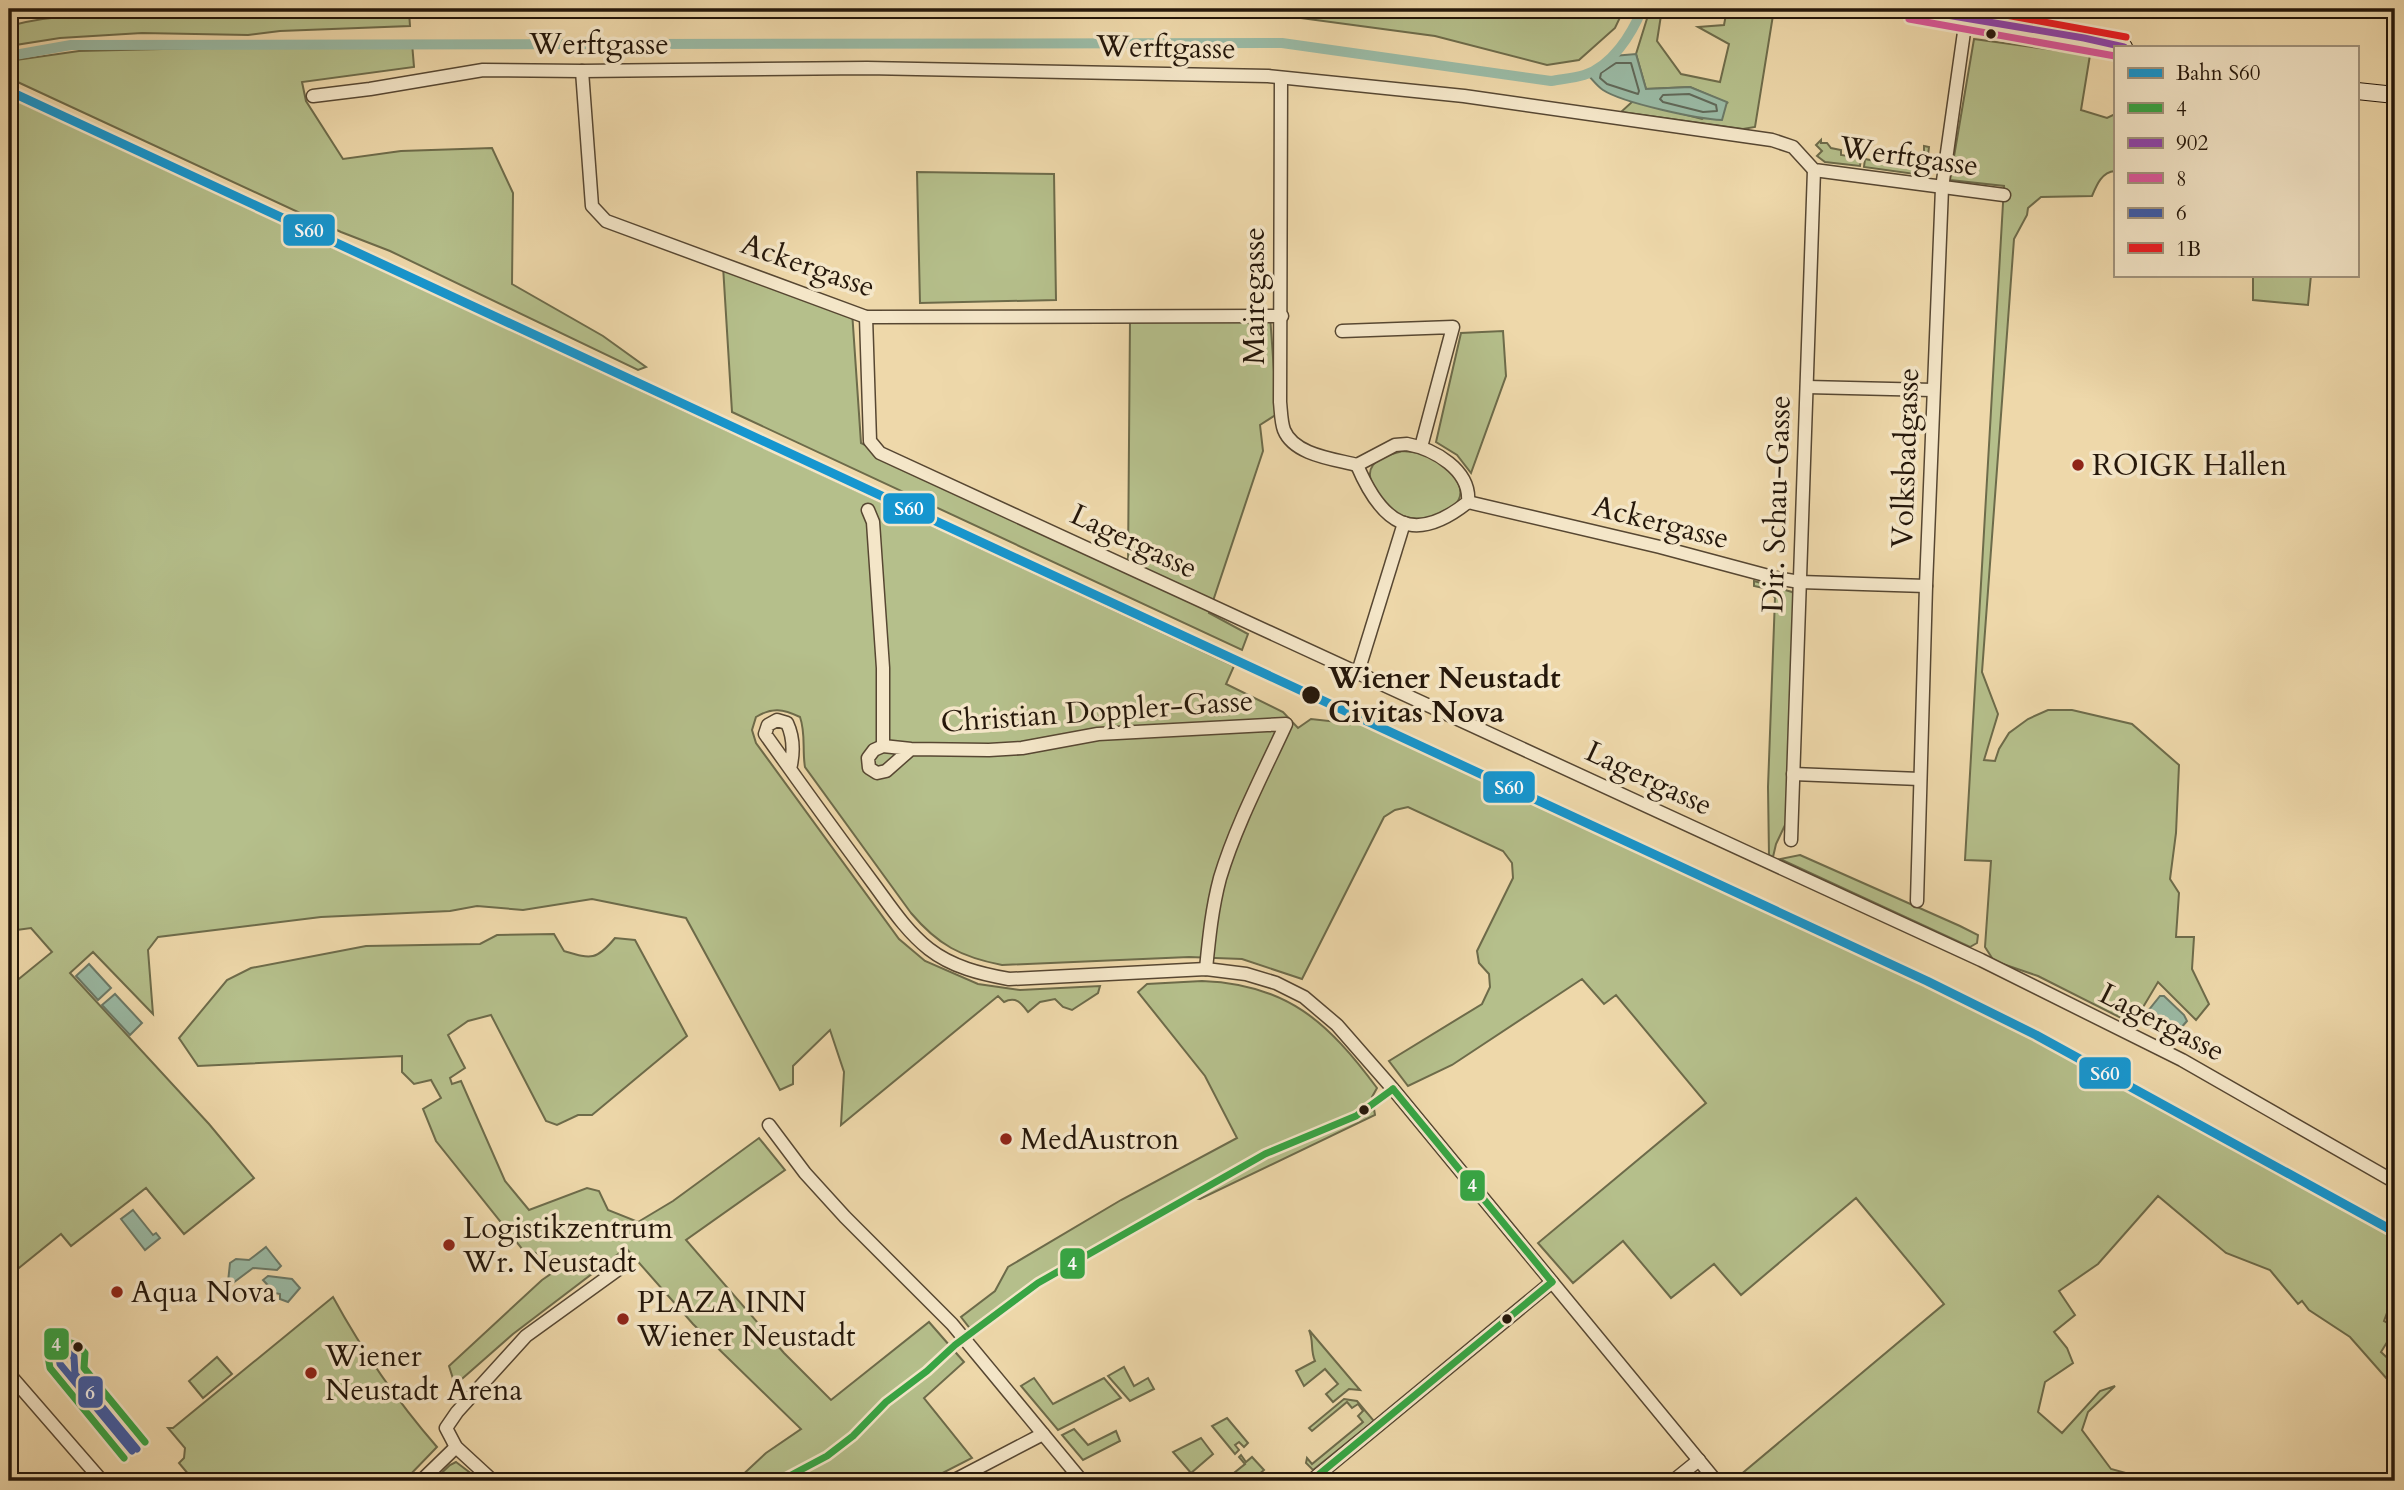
<svg xmlns="http://www.w3.org/2000/svg" width="2404" height="1490" viewBox="0 0 2404 1490" font-family="Cardo,serif">
	<style>
		.green { fill: #b5bf8b; stroke: #6d6b4a; stroke-width: 2 }
		.water { fill: #9abaa5; stroke: #6b7967; stroke-width: 2 }
		.lines { fill: none; stroke-linecap: round; stroke-linejoin: round }
		.shore { stroke: #606858; stroke-width: 2 }
		.canal { stroke: #9abaa5; stroke-width: 10 }
		.minor-casing { stroke: #574732; stroke-width: 15 }
		.secondary-casing { stroke: #25170a; stroke-width: 18 }
		.minor { stroke: #f4e6c8; stroke-width: 12 }
		.secondary { stroke: #f4e6c8; stroke-width: 16 }
		.bus-1-casing { stroke: #f4e6c8; stroke-width: 12 }
		.bus-2-casing { stroke: #f4e6c8; stroke-width: 12 }
		.bus-3-casing { stroke: #f4e6c8; stroke-width: 12 }
		.bus-4-casing { stroke: #f4e6c8; stroke-width: 12 }
		.bus-5-casing { stroke: #f4e6c8; stroke-width: 12 }
		.bus-1 { stroke: #37a544; stroke-width: 7 }
		.bus-2 { stroke: #8e44ad; stroke-width: 7 }
		.bus-3 { stroke: #db579b; stroke-width: 7 }
		.bus-4 { stroke: #3c5caa; stroke-width: 7 }
		.bus-5 { stroke: #ed1c24; stroke-width: 7 }
		.rail-1-casing { stroke: #f4e6c8; stroke-width: 14 }
		.rail-1 { stroke: #1696cf; stroke-width: 9 }
		.bus-dot { fill: #25170a; stroke: #f4e6c8; stroke-width: 2.5 }
		.poi-dot { fill: #8f2418; stroke: #f4e6c8; stroke-width: 2.5 }
		.labels { text-anchor: middle; stroke-width: 7; stroke-linejoin: round; paint-order: stroke }
		.street-label { font-size: 30px; fill: #25170a; stroke: #f4e6c8 }
		.poi-label { font-size: 30px; fill: #25170a; stroke: #f4e6c8; text-anchor: start }
		.stop-label { font-size: 30px; font-weight: bold; fill: #25170a; stroke: #f4e6c8; text-anchor: start }
		.line-badge { stroke: #f4e6c8; stroke-width: 2.5 }
		.badge-label { font-size: 19px; text-anchor: middle; font-weight: bold; fill: #fff }
	</style>
	<rect width="100%" height="100%" fill="#eed8aa"/>
	<filter id="stains"><feTurbulence type="fractalNoise" baseFrequency=".00286" numOctaves="4"/><feColorMatrix values="0 0 0 0 .2 0 0 0 0 .09 0 0 0 0 .02 0 0 0 .5 -.17"/></filter>
	<radialGradient id="worn" r=".72"><stop offset=".6" stop-color="#630" stop-opacity="0"/><stop offset="1" stop-color="#630" stop-opacity=".3"/></radialGradient>
	<g class="green">
		<path d="M184,9L409,12L410,26L280,31L248,35L142,33L60,38L9,46V26C67,11 127,14 187,15Z"/>
		<polygon points="1114,9 1624,9 1615,28 1579,60 1547,65 1435,36 1286,16 1124,16"/>
		<polygon points="1650,9 1662,9 1657,41 1681,74 1720,82 1729,44 1698,27 1724,25 1727,9 1774,9 1755,127 1743,129 1621,112 1633,101 1702,119 1727,103 1690,87 1646,89 1636,54"/>
		<path d="M1974,39L2090,55L2081,110L2107,118L2115,114V171C2102,172 2097,184 2092,196L2041,197L2028,208L2027,215L2014,239L1982,672L1998,714L1984,760L1995,761L1999,749L2009,733L2028,719L2048,710H2072L2132,724L2179,765L2176,833L2170,879L2179,893L2176,937H2194L2192,969L2209,1004L2196,1020L2158,982L2133,1024L2038,976L1994,961L1985,947L1991,861L1965,860L2004,186L1950,180Z"/>
		<polygon points="412,43 414,67 302,82 306,101 343,159 401,151 492,148 513,193 512,284 603,336 646,367 638,370 390,251 341,232 9,78 9,61 79,51"/>
		<path d="M9,97L1234,666L1226,684L1283,712L1298,728L1311,719L1356,724L1358,721L1960,1002L2055,1051L2395,1237V1300L2391,1302L2384,1321L2395,1327V1342L2389,1339L2381,1352L2395,1365V1388L2350,1337L2309,1310L2302,1301L2298,1304L2270,1270L2226,1253L2158,1196L2098,1264L2059,1291L2075,1315L2054,1332L2067,1348L2073,1363L2045,1382L2038,1412L2062,1433L2100,1391L2115,1386L2088,1412L2082,1430L2111,1469L2155,1481H1733L1944,1304L1856,1198L1741,1295L1714,1264L1671,1298L1623,1241L1573,1283L1538,1243L1706,1103L1616,995L1604,1004L1582,979L1452,1065L1408,1086L1389,1061L1482,1004L1490,987L1489,974L1479,963L1477,951L1513,878L1512,863L1503,851L1408,807L1395,810L1384,817L1302,979L1242,959L1189,957L1002,965C961,957 938,945 911,913L805,767C802,750 806,734 800,717C783,709 772,707 756,717L752,730L756,743L899,939L925,961L978,984L1020,990L1100,986L1098,993L1072,1010L1063,1007L1055,999L1040,1002L1028,1012C1021,1003 1016,996 1004,1002L998,996L841,1125L844,1072L830,1030L793,1066V1084L780,1090L686,918L592,899L523,910L477,906L450,911L321,917L158,937L148,950L153,1014L93,952L70,973L209,1124L254,1178L184,1234L146,1188L71,1246L61,1234L9,1276V987L52,952L31,928L9,931Z"/>
		<polygon points="1821,140 1821,143 1827,143 1831,148 1841,150 1841,155 1861,158 1860,166 1825,162 1817,156 1822,151 1816,145"/>
		<polygon points="1924,146 1929,147 1928,155 1934,157 1929,176 1864,167 1865,159 1901,166 1902,164 1919,166 1921,159 1924,159"/>
		<polygon points="917,172 1054,174 1056,300 920,303"/>
		<polygon points="723,266 852,311 861,443 1128,566 1130,319 1270,315 1277,414 1260,425 1263,451 1209,613 1248,634 1242,650 732,412"/>
		<polygon points="2253,275 2311,275 2308,305 2253,300"/>
		<polygon points="1503,331 1506,376 1471,473 1457,455 1436,442 1461,333"/>
		<path d="M1402,451C1409,452 1417,452 1424,454C1441,458 1474,487 1454,506C1450,509 1444,512 1440,514C1423,523 1398,519 1384,504C1380,500 1377,492 1374,486C1370,480 1368,472 1373,465C1379,457 1393,454 1402,451Z"/>
		<polygon points="1754,581 1792,592 1795,595 1786,823 1776,844 1773,857 1769,855 1768,787 1775,598 1768,589 1754,586"/>
		<polygon points="1800,855 1960,926 1978,935 1977,943 1970,947 1780,859"/>
		<path d="M554,934L564,951C591,959 596,961 615,938L635,940L687,1036L592,1115H578L557,1125L546,1121L491,1015L468,1021L448,1035L465,1068L450,1078L452,1084L461,1081L505,1181L529,1210L587,1188L599,1191L608,1210L638,1222L673,1201L759,1138L785,1170L686,1240L784,1353L831,1400L929,1322L964,1362L924,1398L972,1458L927,1481H736L766,1453L801,1429L693,1324L626,1248L513,1334L455,1385L449,1366L542,1280L555,1271L544,1255L523,1250L436,1141L423,1109L441,1098L431,1080L414,1084L402,1072V1056L198,1066L179,1038L227,980L251,968L366,946L480,944L497,935Z"/>
		<path d="M1202,981C1287,984 1328,1022 1377,1088L1372,1097L1375,1115L1200,1199L1188,1198L1038,1283L972,1331L961,1317L995,1291L1008,1267L1121,1200L1237,1138L1205,1076L1138,992L1147,984Z"/>
		<path d="M333,1297C362,1350 397,1401 437,1447L406,1479L402,1475L395,1481H194L179,1463L184,1458L185,1448L168,1428H173Z"/>
		<path d="M1309,1330L1360,1390L1349,1389L1333,1402L1326,1394L1338,1384L1325,1369L1304,1386L1296,1371L1315,1361C1310,1350 1314,1341 1309,1330Z"/>
		<polygon points="217,1357 232,1374 203,1398 189,1381"/>
		<polygon points="1124,1367 1134,1386 1148,1378 1154,1389 1130,1401 1108,1376"/>
		<polygon points="1034,1378 1053,1404 1104,1378 1121,1398 1058,1430 1021,1386"/>
		<polygon points="1344,1399 1357,1401 1374,1421 1313,1470 1306,1463 1307,1458 1312,1464 1363,1422 1358,1416 1363,1411 1358,1404 1352,1408 1347,1402 1312,1431 1309,1428"/>
		<polygon points="1227,1418 1248,1443 1244,1447 1239,1442 1235,1445 1239,1450 1235,1454 1212,1426"/>
		<polygon points="1074,1429 1088,1445 1116,1431 1120,1441 1083,1460 1062,1435"/>
		<polygon points="1201,1438 1213,1454 1191,1473 1173,1452"/>
		<polygon points="1241,1455 1246,1462 1252,1457 1264,1470 1251,1481 1224,1481 1245,1464 1239,1457"/>
		<polygon points="456,1462 481,1481 433,1481 450,1465"/>
	</g>
	<g class="water">
		<path d="M1636,54L1646,89L1690,87L1727,102L1722,120C1697,119 1623,103 1603,90C1597,86 1592,79 1587,74L1613,56Z"/>
		<polygon points="89,964 111,988 98,1000 76,976"/>
		<polygon points="115,994 142,1023 130,1035 102,1005"/>
		<polygon points="2160,996 2164,996 2184,1015 2187,1021 2180,1029 2172,1031 2165,1027 2168,1021 2158,1015 2155,1020 2149,1015 2148,1011"/>
		<polygon points="133,1210 153,1235 156,1233 160,1238 145,1250 121,1219"/>
		<polygon points="266,1247 281,1266 277,1270 253,1268 233,1283 228,1282 230,1263 236,1259 249,1260"/>
		<polygon points="268,1276 292,1279 300,1288 288,1302 280,1299 280,1294 275,1293 263,1280"/>
	</g>
	<g class="lines">
		<g class="shore">
			<polygon points="1616,63 1631,63 1639,91 1638,94 1607,84 1600,78 1601,73"/>
			<polygon points="1689,94 1716,105 1717,111 1703,112 1663,102 1660,99 1663,95"/>
		</g>
		<path class="canal" d="M9,56L71,45L1282,43L1551,81C1562,79 1574,78 1584,75C1612,66 1632,34 1642,9"/>
		<g class="minor-casing">
			<g id="minor">
				<polyline points="582,71 592,206 606,221 866,317 1282,316"/>
				<path d="M1281,78L1280,402C1281,411 1281,422 1284,430C1294,455 1334,459 1357,465"/>
				<polyline points="313,96 370,89 483,70 582,71 867,68 1268,76 1464,96 1772,140 1793,147 1814,170 2004,195"/>
				<polyline points="866,317 870,441 880,453 1981,960 2182,1060 2395,1182"/>
				<polyline points="1342,331 1453,327 1421,447"/>
				<polyline points="1807,387 1933,390"/>
				<path d="M1407,444C1434,449 1471,470 1468,502C1413,546 1382,524 1357,465L1395,445Z"/>
				<polyline points="1468,502 1660,547 1776,578 1800,582 1926,586"/>
				<polyline points="868,510 873,522 883,668 883,746"/>
				<polyline points="1358,672 1404,523"/>
				<path d="M911,749L886,771L877,773L869,768L868,758L874,750L883,746L911,749L989,750L1022,748L1098,734L1286,724C1263,774 1236,825 1220,878C1212,908 1209,938 1206,969"/>
				<path d="M790,769L765,734L768,725L777,720L787,723C794,738 794,753 790,769C817,807 845,845 873,883C890,906 906,931 929,949C952,967 981,974 1009,979L1206,969L1246,974L1276,983L1304,997L1337,1025L1393,1089L1716,1481"/>
				<polyline points="1793,774 1920,779"/>
				<polyline points="1791,840 1814,170"/>
				<polyline points="1917,901 1926,586 1942,188 1966,18"/>
				<polyline points="769,1125 805,1173 845,1217 952,1324 1082,1481"/>
				<polyline points="9,1374 102,1481"/>
				<polyline points="421,1481 456,1447"/>
				<polyline points="493,1481 456,1447 446,1428 457,1412 526,1336 627,1263"/>
				<polyline points="953,1481 1043,1434"/>
				<polyline points="1311,1481 1552,1282"/>
				<polyline points="1673,1481 1699,1460"/>
			</g>
		</g>
		<g class="secondary-casing">
			<g id="secondary">
				<polyline points="1911,9 2084,38 2124,47"/>
				<polyline points="2357,91 2395,95"/>
			</g>
		</g>
		<use href="#minor" class="minor"/>
		<use href="#secondary" class="secondary"/>
		<g class="bus-1-casing">
			<g id="bus-1">
				<polyline points="1393,1089 1552,1282"/>
				<path d="M124,1458L50,1368L48,1356L56,1344C69,1340 76,1343 85,1353L84,1368L145,1442"/>
				<polyline points="780,1481 827,1456 853,1436 886,1402 927,1371 955,1345 1038,1283 1265,1154 1356,1116 1393,1089"/>
				<polyline points="1311,1481 1552,1282"/>
			</g>
		</g>
		<g class="bus-2-casing">
			<polyline id="bus-2" points="1911,9 2084,38 2124,47"/>
		</g>
		<g class="bus-3-casing">
			<polyline id="bus-3" points="1909,19 2115,56"/>
		</g>
		<g class="bus-4-casing">
			<polyline id="bus-4" points="132,1451 60,1364 59,1358 63,1353 69,1353 74,1357 75,1374 137,1449"/>
		</g>
		<g class="bus-5-casing">
			<polyline id="bus-5" points="1973,9 2126,37"/>
		</g>
		<use href="#bus-1" class="bus-1"/>
		<use href="#bus-2" class="bus-2"/>
		<use href="#bus-3" class="bus-3"/>
		<use href="#bus-4" class="bus-4"/>
		<use href="#bus-5" class="bus-5"/>
		<g class="rail-1-casing">
			<polyline id="rail-1" points="9,91 1927,981 2036,1035 2395,1232"/>
		</g>
		<use href="#rail-1" class="rail-1"/>
	</g>
	<g class="bus-dot">
		<circle cx="1991" cy="34" r="6"/>
		<circle cx="1311" cy="695" r="10"/>
		<circle cx="1364" cy="1110" r="6"/>
		<circle cx="1507" cy="1319" r="6"/>
		<circle cx="78" cy="1347" r="6"/>
	</g>
	<g class="poi-dot">
		<circle cx="2078" cy="465" r="7"/>
		<circle cx="1006" cy="1139" r="7"/>
		<circle cx="449" cy="1245" r="7"/>
		<circle cx="117" cy="1292" r="7"/>
		<circle cx="623" cy="1319" r="7"/>
		<circle cx="311" cy="1373" r="7"/>
	</g>
	<g class="labels">
		<g class="street-label">
			<text x="599" y="54">Werftgasse</text>
			<text transform="translate(1166 47) rotate(1)" y="10">Werftgasse</text>
			<text transform="translate(1909 156) rotate(8)" y="10">Werftgasse</text>
			<text transform="translate(808 265) rotate(19)" y="10">Ackergasse</text>
			<text transform="translate(1254 296) rotate(-90)" y="10">Mairegasse</text>
			<text transform="translate(1905 458) rotate(-88)" y="10">Volksbadgasse</text>
			<text transform="translate(1776 504) rotate(-88)" y="10">Dir. Schau-Gasse</text>
			<text transform="translate(1661 522) rotate(14)" y="10">Ackergasse</text>
			<text transform="translate(1134 541) rotate(25)" y="10">Lagergasse</text>
			<text transform="translate(1097 711) rotate(-4)" y="10">Christian Doppler-Gasse</text>
			<text transform="translate(1649 778) rotate(25)" y="10">Lagergasse</text>
			<text transform="translate(2162 1022) rotate(27)" y="10">Lagergasse</text>
		</g>
		<g class="poi-label">
			<text x="2092" y="475">ROIGK Hallen</text>
			<text x="1020" y="1149">MedAustron</text>
			<text x="463" y="1238">Logistikzentrum<tspan x="463" dy="34">Wr. Neustadt</tspan></text>
			<text x="131" y="1302">Aqua Nova</text>
			<text x="637" y="1312">PLAZA INN<tspan x="637" dy="34">Wiener Neustadt</tspan></text>
			<text x="325" y="1366">Wiener<tspan x="325" dy="34">Neustadt Arena</tspan></text>
		</g>
		<g class="stop-label">
			<text x="1328" y="688">Wiener Neustadt<tspan x="1328" dy="34">Civitas Nova</tspan></text>
		</g>
	</g>
	<g class="line-badge">
		<rect x="282" y="213" width="54" height="34" rx="7" fill="#1696cf"/>
		<rect x="882" y="492" width="54" height="33" rx="7" fill="#1696cf"/>
		<rect x="1482" y="770" width="54" height="34" rx="7" fill="#1696cf"/>
		<rect x="2078" y="1056" width="54" height="34" rx="7" fill="#1696cf"/>
		<rect x="1459" y="1169" width="27" height="33" rx="7" fill="#37a544"/>
		<rect x="1059" y="1247" width="27" height="33" rx="7" fill="#37a544"/>
		<rect x="43" y="1327" width="27" height="34" rx="7" fill="#37a544"/>
		<rect x="77" y="1375" width="27" height="34" rx="7" fill="#3c5caa"/>
	</g>
	<g class="badge-label">
		<text x="309" y="237">S60</text>
		<text x="909" y="515">S60</text>
		<text x="1509" y="794">S60</text>
		<text x="2105" y="1080">S60</text>
		<text x="1472" y="1192">4</text>
		<text x="1072" y="1270">4</text>
		<text x="56" y="1351">4</text>
		<text x="90" y="1399">6</text>
	</g>
	<rect width="2404" height="1490" fill="none" stroke="#eed8aa" stroke-width="35"/>
	<rect x="10" y="10" width="2383" height="1469" fill="none" stroke="#25170a" stroke-width="3.5"/>
	<rect x="18" y="18" width="2369" height="1455" fill="none" stroke="#25170a" stroke-width="2"/>
	<rect x="2114" y="46" width="245" height="231" fill="#f4e6c8" stroke="#a1937c" stroke-width="2"/>
	<rect x="2128" y="68" width="35" height="10" fill="#1696cf" stroke="#a1937c" stroke-width="2"/>
	<text x="2176" y="80" font-size="21" fill="#25170a">Bahn S60</text>
	<rect x="2128" y="103" width="35" height="10" fill="#37a544" stroke="#a1937c" stroke-width="2"/>
	<text x="2176" y="116" font-size="21" fill="#25170a">4</text>
	<rect x="2128" y="138" width="35" height="10" fill="#8e44ad" stroke="#a1937c" stroke-width="2"/>
	<text x="2176" y="150" font-size="21" fill="#25170a">902</text>
	<rect x="2128" y="173" width="35" height="10" fill="#db579b" stroke="#a1937c" stroke-width="2"/>
	<text x="2176" y="186" font-size="21" fill="#25170a">8</text>
	<rect x="2128" y="208" width="35" height="10" fill="#3c5caa" stroke="#a1937c" stroke-width="2"/>
	<text x="2176" y="220" font-size="21" fill="#25170a">6</text>
	<rect x="2128" y="243" width="35" height="10" fill="#ed1c24" stroke="#a1937c" stroke-width="2"/>
	<text x="2176" y="256" font-size="21" fill="#25170a">1B</text>
	<rect width="100%" height="100%" filter="url(#stains)"/>
	<rect width="100%" height="100%" fill="url(#worn)"/>
</svg>
